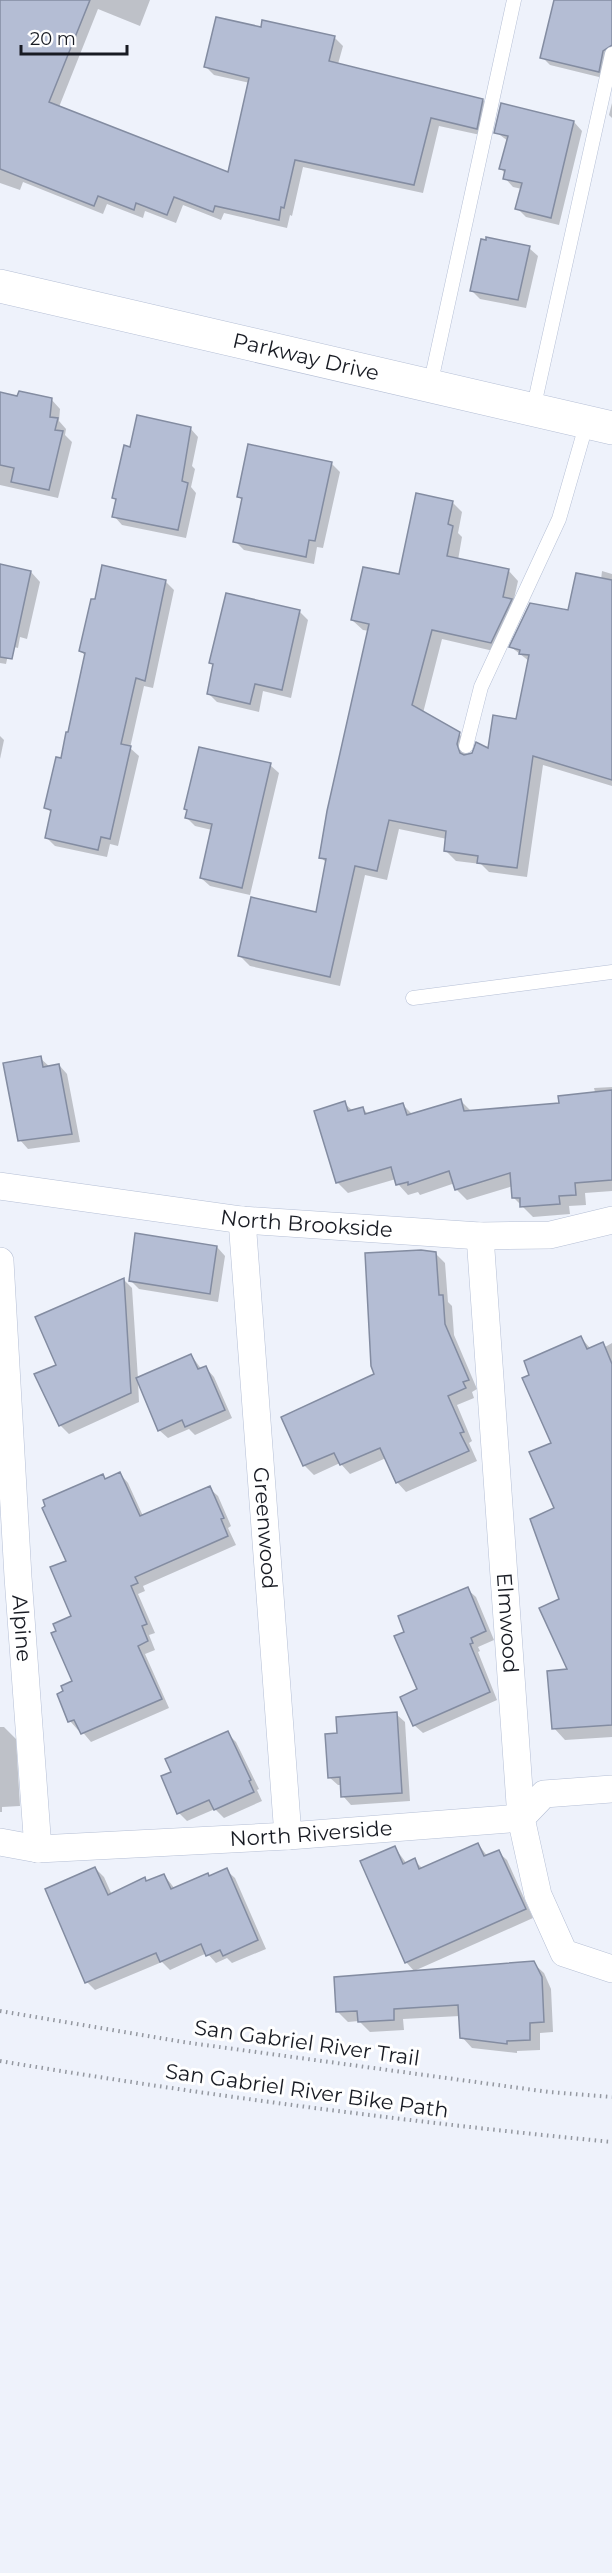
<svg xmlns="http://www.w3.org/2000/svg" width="612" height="2573" viewBox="0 0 612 2573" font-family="Montserrat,sans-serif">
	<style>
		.shadow { fill: #0003 }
		.building { fill: #b4bdd4; stroke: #838ca1; stroke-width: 1.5 }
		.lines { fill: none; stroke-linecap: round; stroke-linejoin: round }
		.service-casing { stroke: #b5bfd5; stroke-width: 15 }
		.minor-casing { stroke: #b5bfd5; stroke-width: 28 }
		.tertiary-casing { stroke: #b5bfd5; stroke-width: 34 }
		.path { stroke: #9498a0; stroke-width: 4; stroke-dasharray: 1.5 4.5; stroke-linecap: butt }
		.service { stroke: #fff; stroke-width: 14 }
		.minor { stroke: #fff; stroke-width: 27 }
		.tertiary { stroke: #fff; stroke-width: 33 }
		.labels { text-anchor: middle; stroke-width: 6; stroke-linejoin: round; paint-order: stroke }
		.street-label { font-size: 21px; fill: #181b23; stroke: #fff }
	</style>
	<rect width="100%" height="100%" fill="#eef2fb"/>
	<g class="shadow">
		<polygon points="0,0 150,0 140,26 98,9 59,107 229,174 250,83 214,75 206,67 262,29 334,37 343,46 338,64 483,100 491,108 485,136 439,126 423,193 303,167 292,216 290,215 287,228 224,213 221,220 183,205 176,223 145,211 143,218 107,204 103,214 23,182 20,190 0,183"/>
		<polygon points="556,0 610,0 612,58 607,79 550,65 542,57"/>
		<polygon points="612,103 612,118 609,115"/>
		<polygon points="574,122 582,131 559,225 526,217 517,208 522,189 513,187 505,178 506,174 501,169 508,141 496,132"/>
		<polygon points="529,248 538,256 526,308 480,299 471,290"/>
		<polygon points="0,394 18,398 51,399 60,409 59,421 66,429 65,435 72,442 58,498 0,485"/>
		<polygon points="190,428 198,437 192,466 195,469 191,487 196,493 186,538 122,525 114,516 117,501 114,498 131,449"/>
		<polygon points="331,463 340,472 323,548 317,547 314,564 244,550 235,541 243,501 238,496"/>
		<polygon points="452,502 462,512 458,533 462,537 458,560 508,570 518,581 502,653 442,639 423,713 459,734 470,744 467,756 489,751 517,721 529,661 511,647 569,612 601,580 602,571 612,574 612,786 543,765 527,877 489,872 481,864 456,861 445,850 447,839 399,829 387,880 365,875 340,986 250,966 240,956 317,913 327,863 320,857 369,631 363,630 352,620 400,575"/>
		<polygon points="0,566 31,572 40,582 27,639 20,637 18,648 10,646 6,664 0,663"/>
		<polygon points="165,581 174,590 153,688 144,686 130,748 139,756 118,846 110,844 107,857 55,846 46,837 52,813 46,808 69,734 86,656 80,651"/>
		<polygon points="299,611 308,620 291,698 263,691 259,712 217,702 208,693 214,665 211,662"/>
		<polygon points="0,736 4,740 0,759"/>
		<polygon points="270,765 279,773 250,895 210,886 201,878 212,830 195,826 187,818 188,811 185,809"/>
		<polygon points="40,1058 50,1067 59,1065 67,1074 80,1142 28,1149 20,1140"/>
		<polygon points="612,1087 612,1191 585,1193 586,1205 569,1206 570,1214 533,1217 514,1198 513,1186 467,1200 456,1189 455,1183 420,1195 418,1192 408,1195 398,1184 396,1179 348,1193 337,1182 344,1103 353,1111 362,1108 368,1114 402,1104 413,1115 460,1100 471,1111 560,1105 595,1092 594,1088"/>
		<polygon points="217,1247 225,1256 218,1302 139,1289 131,1281"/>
		<polygon points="436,1254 445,1263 448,1302 452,1306 454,1335 477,1389 472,1392 474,1398 457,1405 472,1441 469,1443 477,1461 406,1492 397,1482 386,1458 350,1474 340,1463 314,1475 304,1465 376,1375"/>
		<polygon points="124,1280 132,1288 138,1379 191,1355 202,1370 206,1368 214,1377 232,1418 195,1435 189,1429 168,1438 159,1430 138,1381 139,1402 69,1434 60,1425 58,1365"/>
		<polygon points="581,1338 591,1349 602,1344 605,1347 612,1343 612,1737 565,1740 554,1728 569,1671 561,1600 553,1443"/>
		<polygon points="120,1474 128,1483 143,1516 209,1488 218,1496 231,1526 228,1528 236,1545 143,1586 145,1591 138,1594 155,1633 149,1635 155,1650 145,1654 169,1708 91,1742 80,1729 78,1730 70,1721 74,1681 73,1617 68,1562 102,1475 107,1480"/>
		<polygon points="467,1589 476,1597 494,1640 478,1647 480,1651 478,1652 497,1700 423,1733 414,1725 419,1690 406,1633"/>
		<polygon points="396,1714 405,1722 410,1801 351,1805 343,1796 342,1785 338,1785 329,1777 339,1734"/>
		<polygon points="0,1727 4,1727 16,1739 20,1806 2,1807 2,1812 0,1812"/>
		<polygon points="227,1733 236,1742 259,1789 257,1790 262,1801 224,1818 215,1809 187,1821 179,1813 173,1773"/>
		<polygon points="478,1844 488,1857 498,1852 507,1860 533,1918 414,1971 406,1962 395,1848 407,1864 414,1860 423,1869"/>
		<polygon points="95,1868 104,1877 112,1895 144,1879 148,1883 164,1875 175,1889 226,1870 235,1878 266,1949 232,1963 227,1958 216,1963 207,1953 170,1970 162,1962 95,1990 87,1982"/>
		<polygon points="533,1963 544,1973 551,1989 553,2032 540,2033 540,2050 517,2051 517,2053 472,2048 462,2037 460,2016 403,2019 404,2030 370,2032 359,2021 348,2022 337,2011"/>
	</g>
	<g class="building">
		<polygon points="0,0 90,0 49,102 228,172 249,78 204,67 216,17 261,27 262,20 335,36 329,61 483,99 477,129 431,118 414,185 295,160 284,208 281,207 279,220 215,206 213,212 174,197 167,215 136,203 134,210 98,196 94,206 0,169"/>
		<polygon points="554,0 612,0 612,45 603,51 599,72 540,58"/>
		<polygon points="501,103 574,121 551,218 515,209 522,183 503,179 505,170 499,169 508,136 494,133"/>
		<polygon points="486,237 530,246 518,300 470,291 481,239 486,240"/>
		<polygon points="19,391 52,398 50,417 58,418 55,430 63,431 49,490 11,482 14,468 0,465 0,392 17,396"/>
		<polygon points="137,415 191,427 182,481 188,483 178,530 112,517 116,499 112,498 124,445 130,447"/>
		<polygon points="248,444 332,462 315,541 309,540 306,557 233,542 242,498 237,497"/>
		<polygon points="416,493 453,501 448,524 453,526 447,556 509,569 503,597 512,599 491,643 432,630 412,705 460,732 457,744 460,753 464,755 472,753 476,742 488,748 493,715 516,719 529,655 519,654 520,650 509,647 530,603 568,610 576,573 612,580 612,780 533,756 517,868 477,863 478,856 444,851 446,831 389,820 377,871 355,866 330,977 238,956 251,897 316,912 326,859 319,858 327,811 369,624 351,620 363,567 399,574"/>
		<polygon points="0,564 31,571 12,659 0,657"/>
		<polygon points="102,565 166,580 145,681 136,678 121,744 131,746 110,839 101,837 98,850 45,838 51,810 44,808 56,757 61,758 66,732 68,732 85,653 79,651 91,599 95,599"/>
		<polygon points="226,593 300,610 282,690 255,684 250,704 207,694 213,664 209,663"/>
		<polygon points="199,747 271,763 242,888 200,878 212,824 185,818 187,810 184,809"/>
		<polygon points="41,1056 43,1067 59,1064 72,1134 18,1141 3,1063"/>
		<polygon points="612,1090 612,1180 575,1183 576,1195 559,1196 560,1204 520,1207 520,1198 512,1198 510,1173 455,1190 449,1171 408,1185 408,1182 396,1185 391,1167 336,1183 314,1111 345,1101 348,1111 363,1107 365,1114 403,1103 407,1115 461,1099 464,1111 559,1103 558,1096"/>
		<polygon points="135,1233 217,1246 210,1294 129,1281"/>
		<polygon points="421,1250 436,1252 439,1295 443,1295 445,1324 469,1380 463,1382 466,1388 448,1396 464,1432 460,1433 469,1451 396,1483 380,1448 340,1465 334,1453 303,1466 281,1417 374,1374 371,1366 365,1253"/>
		<polygon points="124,1278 131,1393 59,1426 34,1374 56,1365 35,1317"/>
		<polygon points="581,1336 587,1349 603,1342 612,1364 612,1725 552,1729 547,1671 567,1669 539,1608 559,1599 530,1519 554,1508 529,1452 551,1443 522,1378 529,1375 524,1361"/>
		<polygon points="191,1354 198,1369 206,1366 225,1410 185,1427 182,1420 158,1431 136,1378"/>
		<polygon points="120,1472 140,1516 210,1486 224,1518 221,1519 228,1536 135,1577 138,1583 131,1586 147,1624 142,1626 148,1641 138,1646 162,1699 81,1734 74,1720 68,1722 57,1694 63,1691 61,1686 72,1681 51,1633 56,1631 53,1624 71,1616 50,1567 66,1561 42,1508 45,1506 43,1500 103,1474 105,1479"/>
		<polygon points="468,1587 486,1631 471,1638 473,1643 470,1644 490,1692 413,1726 400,1697 417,1689 394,1636 404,1632 398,1616"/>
		<polygon points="397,1712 402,1793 341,1797 340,1777 328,1778 325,1734 337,1733 336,1717"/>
		<polygon points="228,1731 251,1780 249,1781 254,1792 214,1810 209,1800 177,1814 161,1776 171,1772 165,1759"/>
		<polygon points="478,1843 484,1856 499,1850 526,1909 405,1963 360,1861 395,1846 403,1864 415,1858 419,1869"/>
		<polygon points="95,1867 108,1895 145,1877 146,1881 164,1874 171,1889 208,1873 209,1876 227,1868 258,1940 223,1956 220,1950 206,1956 201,1944 160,1962 156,1953 85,1983 45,1889"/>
		<polygon points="534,1961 542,1977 544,2022 530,2023 530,2040 507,2041 507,2044 460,2038 458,2005 394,2009 394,2020 358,2022 357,2011 336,2012 334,1977"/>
	</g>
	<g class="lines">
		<g class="service-casing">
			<g id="service">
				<polyline points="430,386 514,0"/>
				<polyline points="533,410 612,54"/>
				<polyline points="466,746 481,687 559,519 587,422"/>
				<polyline points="413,998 612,972"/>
			</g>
		</g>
		<g class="minor-casing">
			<g id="minor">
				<path id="s1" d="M0,1186L242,1220L480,1236L550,1235L612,1220"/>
				<path id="s2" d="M242,1220L288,1836"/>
				<path id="s3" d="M480,1236L521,1818L538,1895L564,1953L612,1969"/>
				<path id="s4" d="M0,1261L18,1577L38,1849"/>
				<path id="s5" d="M0,1842L38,1849L288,1836L521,1818L544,1794L612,1789"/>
			</g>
		</g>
		<g class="tertiary-casing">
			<g id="tertiary">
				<path id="s6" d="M0,286L612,428"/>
			</g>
		</g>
		<g class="path">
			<polyline points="0,2011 183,2042 549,2092 612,2097"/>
			<path d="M0,2061C203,2095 407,2122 612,2142"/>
		</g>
		<use href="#service" class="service"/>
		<use href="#minor" class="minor"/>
		<use href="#tertiary" class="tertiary"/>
	</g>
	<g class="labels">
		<g class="street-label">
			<text dy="7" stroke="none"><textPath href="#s6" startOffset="314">Parkway Drive</textPath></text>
			<text dy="7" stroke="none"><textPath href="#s1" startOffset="309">North Brookside</textPath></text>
			<text dy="7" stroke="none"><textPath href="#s2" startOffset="309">Greenwood</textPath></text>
			<text dy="7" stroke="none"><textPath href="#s3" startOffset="388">Elmwood</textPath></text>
			<text dy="7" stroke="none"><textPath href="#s4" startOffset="368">Alpine</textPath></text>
			<text dy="7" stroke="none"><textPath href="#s5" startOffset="312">North Riverside</textPath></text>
			<text transform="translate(307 2043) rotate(8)" y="7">San Gabriel River Trail</text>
			<text transform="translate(307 2091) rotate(8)" y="7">San Gabriel River Bike Path</text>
		</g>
	</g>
	<path d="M21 45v9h106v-9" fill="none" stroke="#181b23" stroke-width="3"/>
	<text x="30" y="45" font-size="18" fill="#181b23" stroke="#ffffff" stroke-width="4.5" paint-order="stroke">20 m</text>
</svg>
